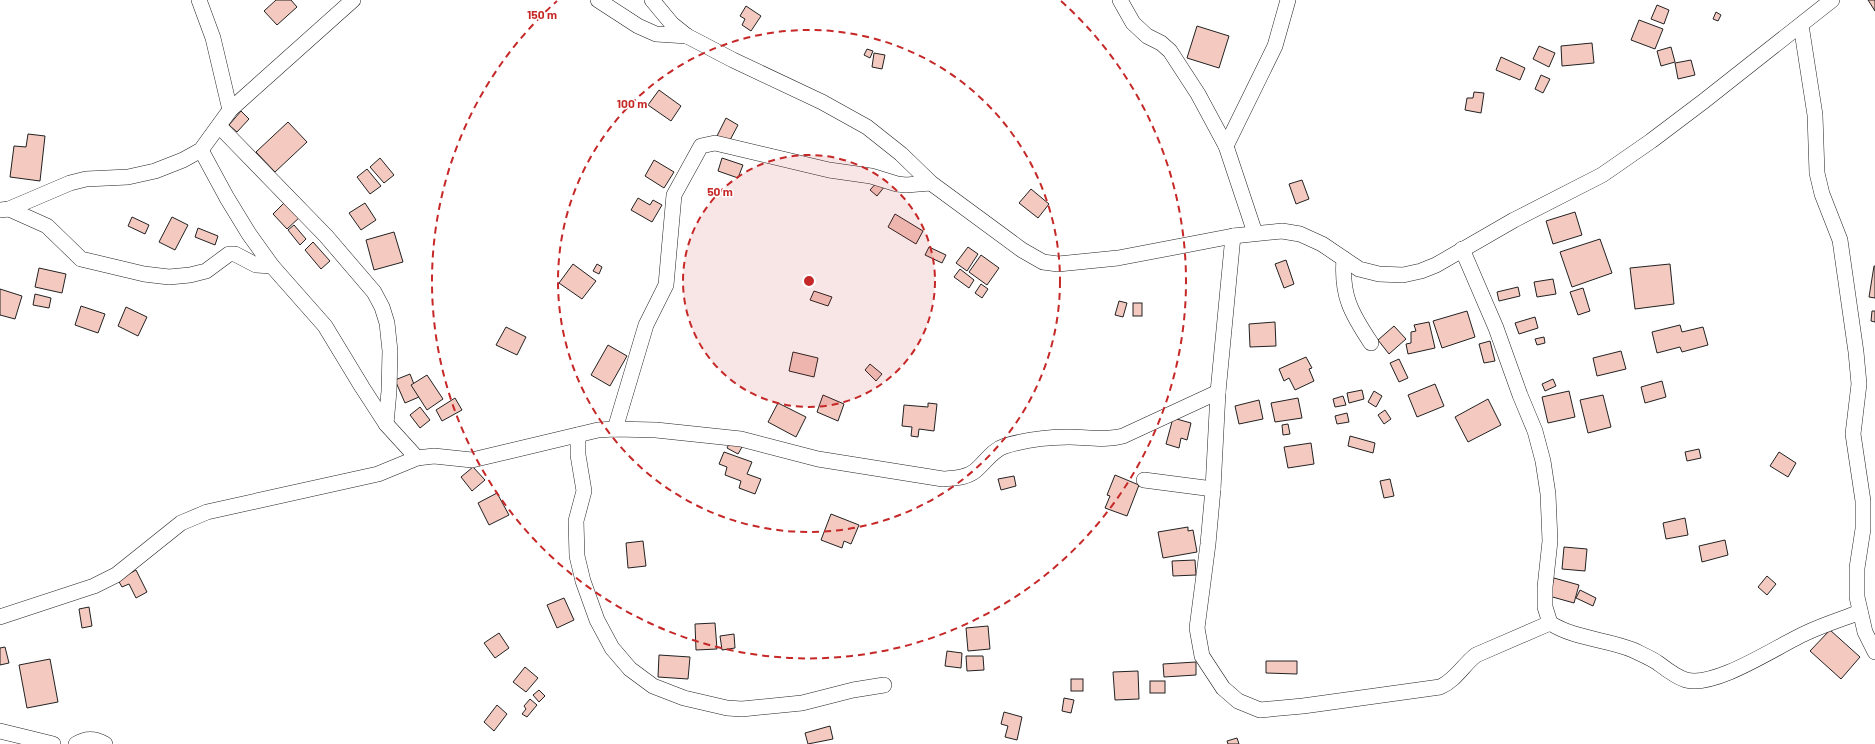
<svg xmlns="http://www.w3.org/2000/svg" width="1875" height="744" viewBox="0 0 1875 744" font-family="Barlow,sans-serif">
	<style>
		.building { fill: #f3c9c0; stroke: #222 }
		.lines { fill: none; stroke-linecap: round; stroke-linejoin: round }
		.street-casing { stroke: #222; stroke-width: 16 }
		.street { stroke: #fff; stroke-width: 15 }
		.ring { fill: none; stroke: #c62828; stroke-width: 2; stroke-dasharray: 7 5 }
		.centre { fill: #c62828; stroke: #fff; stroke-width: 2 }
		.ring-label { font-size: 12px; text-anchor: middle; font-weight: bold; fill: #c62828; stroke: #fff; stroke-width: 3; stroke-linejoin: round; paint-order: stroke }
	</style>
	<rect width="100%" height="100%" fill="#fff"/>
	<g class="building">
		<polygon points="276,0 291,0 297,7 277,25 264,11"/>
		<polygon points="1868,0 1875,0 1875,11"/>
		<polygon points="1657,5 1669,10 1664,24 1651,19"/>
		<polygon points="746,6 761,16 751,31 742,25 745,19 740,16"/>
		<polygon points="1716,12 1721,15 1718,21 1713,19"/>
		<polygon points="1639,20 1663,29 1655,49 1631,40"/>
		<polygon points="1197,26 1229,36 1219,68 1187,58"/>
		<polygon points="1592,43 1594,63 1562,66 1561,46"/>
		<polygon points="1539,46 1555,53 1549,67 1533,59"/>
		<polygon points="1671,47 1675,62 1661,66 1657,51"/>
		<polygon points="867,49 873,51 870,58 864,55"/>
		<polygon points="874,53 885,55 882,69 872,67"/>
		<polygon points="1501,57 1525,68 1520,80 1496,70"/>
		<polygon points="1691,60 1695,75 1678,79 1675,63"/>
		<polygon points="1541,75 1550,79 1543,93 1535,89"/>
		<polygon points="659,90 681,106 671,121 648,105"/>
		<polygon points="1474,92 1484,93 1481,113 1465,110 1467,98 1473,98"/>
		<polygon points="241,111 249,119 237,132 229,125"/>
		<polygon points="726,118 738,125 729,142 717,136"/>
		<polygon points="288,122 307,142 275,172 256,152"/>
		<polygon points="28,134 45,136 40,181 10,177 14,146 26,147"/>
		<polygon points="380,158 394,175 384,183 370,167"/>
		<polygon points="722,158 743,165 738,178 718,171"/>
		<polygon points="654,160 674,172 664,188 645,176"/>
		<polygon points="367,169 381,186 370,194 357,177"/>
		<polygon points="1302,180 1309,199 1296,204 1289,184"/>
		<polygon points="878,181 885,186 877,196 870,190"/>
		<polygon points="1031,189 1049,204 1038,218 1019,203"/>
		<polygon points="638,198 650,205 653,200 662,205 652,222 631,210"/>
		<polygon points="285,202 300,217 287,229 273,214"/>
		<polygon points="365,203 376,220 361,230 349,213"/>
		<polygon points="1575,212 1582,235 1553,244 1546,221"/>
		<polygon points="895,214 923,231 916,244 888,227"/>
		<polygon points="132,217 149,225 145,234 128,226"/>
		<polygon points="172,217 188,225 175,250 159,242"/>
		<polygon points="294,225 306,239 300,245 288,230"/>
		<polygon points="198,228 218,236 215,245 195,237"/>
		<polygon points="394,232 403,262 374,270 366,240"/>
		<polygon points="1600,239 1612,273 1572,287 1560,252"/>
		<polygon points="313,242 330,261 321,269 305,250"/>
		<polygon points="929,247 946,255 942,263 925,255"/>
		<polygon points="968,247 978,254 967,271 956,263"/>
		<polygon points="981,255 999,268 987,285 969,272"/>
		<polygon points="1286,260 1294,284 1284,288 1275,264"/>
		<polygon points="573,264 596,281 582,299 559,283"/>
		<polygon points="597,264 602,267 599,274 593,271"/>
		<polygon points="1670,264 1674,304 1635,309 1630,268"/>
		<polygon points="1874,266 1875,266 1875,298 1869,297"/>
		<polygon points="39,268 66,274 62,293 35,287"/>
		<polygon points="960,269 974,280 969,288 954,277"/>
		<polygon points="1553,279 1556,294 1537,297 1534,282"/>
		<polygon points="981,284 988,289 982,298 975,293"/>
		<polygon points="1518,287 1520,296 1499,301 1497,292"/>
		<polygon points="1583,288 1590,311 1578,315 1570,292"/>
		<polygon points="0,289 22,296 15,319 0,315"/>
		<polygon points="814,291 832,297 828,306 810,300"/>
		<polygon points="35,294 51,298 49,308 33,305"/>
		<polygon points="1119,301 1127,303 1123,317 1115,315"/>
		<rect x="1133" y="303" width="9" height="13"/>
		<polygon points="81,306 105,314 98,333 75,325"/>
		<polygon points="126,307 147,317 138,336 118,326"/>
		<polygon points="1467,311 1475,337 1442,348 1433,321"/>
		<polygon points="1872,311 1875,311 1875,322 1871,321"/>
		<polygon points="1535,317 1538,328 1519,334 1515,323"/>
		<polygon points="1275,322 1276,346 1250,347 1249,324"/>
		<polygon points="1429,322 1435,348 1408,354 1406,344 1411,343 1411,332 1416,331 1414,325"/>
		<polygon points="1680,325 1682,332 1703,327 1708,345 1682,352 1680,347 1657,353 1652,332"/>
		<polygon points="1394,326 1406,339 1389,354 1378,340"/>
		<polygon points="506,327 526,337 517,355 496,345"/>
		<polygon points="1544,337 1545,343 1537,345 1535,339"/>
		<polygon points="1490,341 1495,361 1484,363 1479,344"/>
		<polygon points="608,345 627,356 610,386 591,375"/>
		<polygon points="1621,351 1626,369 1597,376 1593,358"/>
		<polygon points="793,352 818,358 814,377 789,371"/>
		<polygon points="1306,357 1312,368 1309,369 1314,381 1295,390 1289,378 1284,381 1279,369"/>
		<polygon points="1399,359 1408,378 1399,382 1390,363"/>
		<polygon points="870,364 882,374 876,381 865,370"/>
		<polygon points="410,374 419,397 405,403 395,380"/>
		<polygon points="427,375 443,399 427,410 411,385"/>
		<polygon points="1553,379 1556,386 1545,391 1542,384"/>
		<polygon points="1662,381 1666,397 1645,403 1641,387"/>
		<polygon points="1435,384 1444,406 1417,417 1408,395"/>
		<polygon points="1362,390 1364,399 1349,403 1347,393"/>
		<polygon points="1374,391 1382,396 1376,407 1368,402"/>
		<polygon points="1569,391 1575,417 1548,423 1542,397"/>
		<polygon points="823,395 844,404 838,421 817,412"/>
		<polygon points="1603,395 1611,427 1588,433 1580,400"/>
		<polygon points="1343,396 1346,405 1335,407 1333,399"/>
		<polygon points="455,398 462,410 442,421 436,410"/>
		<polygon points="1298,398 1302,418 1275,422 1271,403"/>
		<polygon points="1488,399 1501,425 1468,442 1455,417"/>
		<polygon points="1259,400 1263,419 1239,424 1235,406"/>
		<polygon points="778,403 806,417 796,437 768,422"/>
		<polygon points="928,403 937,404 934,431 919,429 918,437 911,436 912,427 902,426 904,405 928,407"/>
		<polygon points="420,407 430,420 420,428 410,415"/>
		<polygon points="1385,410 1391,419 1384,424 1378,415"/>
		<polygon points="1347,413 1349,422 1337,424 1335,416"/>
		<polygon points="1173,418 1191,423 1187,440 1181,438 1179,448 1166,444"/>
		<polygon points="1288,424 1290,434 1283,435 1282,425"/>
		<polygon points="1350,436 1375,443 1373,453 1348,446"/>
		<polygon points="731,440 742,447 738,454 727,448"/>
		<polygon points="1311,443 1314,464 1288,468 1284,447"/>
		<polygon points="1699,449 1701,458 1687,461 1685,452"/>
		<polygon points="724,452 752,462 747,474 761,479 755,494 739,488 741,481 725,475 727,467 719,464"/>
		<polygon points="1779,452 1796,463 1788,477 1770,466"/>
		<polygon points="473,467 485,480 472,491 461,477"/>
		<polygon points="1115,475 1139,485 1127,516 1105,508 1110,496 1107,495"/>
		<polygon points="1014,476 1016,486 1001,490 998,479"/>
		<polygon points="1390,479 1394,496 1384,498 1380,481"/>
		<polygon points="497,493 509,515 489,525 478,503"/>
		<polygon points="831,514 859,525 851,544 844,541 842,548 821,540"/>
		<polygon points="1685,518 1688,535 1666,539 1663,523"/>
		<polygon points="1188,527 1188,531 1193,530 1197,552 1163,558 1158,532"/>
		<polygon points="1725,540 1728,555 1702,562 1699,546"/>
		<polygon points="643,541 646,566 628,568 626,543"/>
		<polygon points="1564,547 1587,549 1585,571 1562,569"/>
		<polygon points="1195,560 1196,575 1173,576 1172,561"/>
		<polygon points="136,570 147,592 136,598 129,584 122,587 118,580"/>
		<polygon points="1767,576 1776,584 1767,595 1758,587"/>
		<polygon points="1554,578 1579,585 1574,603 1549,596"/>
		<polygon points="1580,590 1596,598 1593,606 1576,598"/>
		<polygon points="564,598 574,620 557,628 547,605"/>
		<polygon points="89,607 92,626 82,628 79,609"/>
		<polygon points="715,623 717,649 696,650 695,624"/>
		<polygon points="988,626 990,649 968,651 966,628"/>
		<polygon points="1830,630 1860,657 1841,679 1810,651"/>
		<polygon points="499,633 509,648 495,658 484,643"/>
		<polygon points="734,634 735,648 722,650 720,636"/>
		<polygon points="5,647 9,663 0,665 0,648"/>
		<polygon points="947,651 962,653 961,668 945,666"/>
		<polygon points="659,655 690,657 688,679 658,677"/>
		<polygon points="966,656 983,656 984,670 967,671"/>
		<polygon points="50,659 58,702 27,708 19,665"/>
		<polygon points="1266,661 1297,661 1297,674 1266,673"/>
		<polygon points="1196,662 1196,675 1164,677 1163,664"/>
		<polygon points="525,667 538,678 526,692 513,682"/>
		<polygon points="1138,671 1139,699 1115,700 1113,672"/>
		<rect x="1071" y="679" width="12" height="12"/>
		<rect x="1150" y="681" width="15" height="12"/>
		<polygon points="539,690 545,696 539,702 533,695"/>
		<polygon points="1064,698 1074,700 1071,713 1062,711"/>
		<polygon points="530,699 537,705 527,717 522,714 526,709 524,706"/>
		<polygon points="497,705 507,714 494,731 484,722"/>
		<polygon points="1004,712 1022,717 1017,740 1005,737 1008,726 1001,724"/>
		<polygon points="830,726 833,739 808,744 805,733"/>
		<polygon points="1237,738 1239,744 1228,744 1227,741"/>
	</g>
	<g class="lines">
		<g class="street-casing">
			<g id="street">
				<polyline points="199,0 213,38 230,110"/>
				<polyline points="598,0 638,26 656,34 687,36"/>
				<polyline points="652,0 672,24 687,36 733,60 822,102 867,127 901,154 931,183 1022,250 1043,262 1058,264 1118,258 1233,236 1282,231 1300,234 1322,244 1359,269 1379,274 1403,275 1421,271 1436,265 1514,220 1602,175 1651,141 1704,101 1832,0"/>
				<polyline points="1120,0 1133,23 1147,36 1161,43 1170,51 1198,94 1226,146 1255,233"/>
				<polyline points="1801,25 1815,115 1817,173 1822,194 1840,240 1856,352 1859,384 1853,434 1863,501 1863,529 1857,568 1857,597 1865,632 1875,652"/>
				<polyline points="219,126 326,236 374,292 382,307 387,323 390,351 389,391 386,424"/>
				<polyline points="1226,146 1275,46 1288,0"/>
				<polyline points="201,150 227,198 249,234 272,266 325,326 362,387 386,424 417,458"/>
				<polyline points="9,209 47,226 81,259 144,274 169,277 190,275 206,271 229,254 235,254 256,265 272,266"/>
				<polyline points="0,210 9,209 70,183 86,179 128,177 155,171 183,160 201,150 230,110 353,0"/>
				<path d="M1233,236L1218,392L1213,489L1208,544L1197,628L1202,656L1223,688L1238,701L1260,710L1303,706L1440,687C1456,680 1463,665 1476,655L1550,623"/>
				<path d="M1462,249L1496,328L1520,395L1535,431L1543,461L1548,494L1550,541L1545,587V607L1550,623C1575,639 1606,639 1633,650C1641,654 1651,658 1658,663C1666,669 1676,677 1686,680C1716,688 1777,646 1806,633C1823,625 1842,619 1860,612"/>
				<path d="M1344,259C1341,295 1351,313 1371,343"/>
				<polyline points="615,429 646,325 666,285 674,195 701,146 715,143 829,170 871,176 897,184 906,185 931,183"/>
				<polyline points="578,435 578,455 584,491 576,521 577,556 583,581 597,620 612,648 630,669 653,686 684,698 727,708 742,709 802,703 853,690 884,685"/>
				<polyline points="1144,480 1213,489"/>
				<path d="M0,617L94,586L116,575L181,523L207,512L378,474L417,458L434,456L472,460L598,430L615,429L656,430L741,439L818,459L943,479C954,478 966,478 975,471C985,463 992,450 1005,446C1025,440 1048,437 1069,437C1087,437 1104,441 1123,436L1218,392"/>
				<polyline points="0,731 53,744"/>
				<path d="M76,744C86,738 94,738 105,744"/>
			</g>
		</g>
		<use href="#street" class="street"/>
	</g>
	<circle cx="809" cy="281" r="126" fill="#c62828" fill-opacity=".12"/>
	<g class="ring">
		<circle cx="809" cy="281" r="126"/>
		<circle cx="809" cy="281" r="251"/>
		<path d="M1061 1A377 377 0 1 1 557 1"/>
	</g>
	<circle cx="809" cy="281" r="6" class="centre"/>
	<g class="ring-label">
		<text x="542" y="19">150 m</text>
		<text x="632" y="108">100 m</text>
		<text x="720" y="196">50 m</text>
	</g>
</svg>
